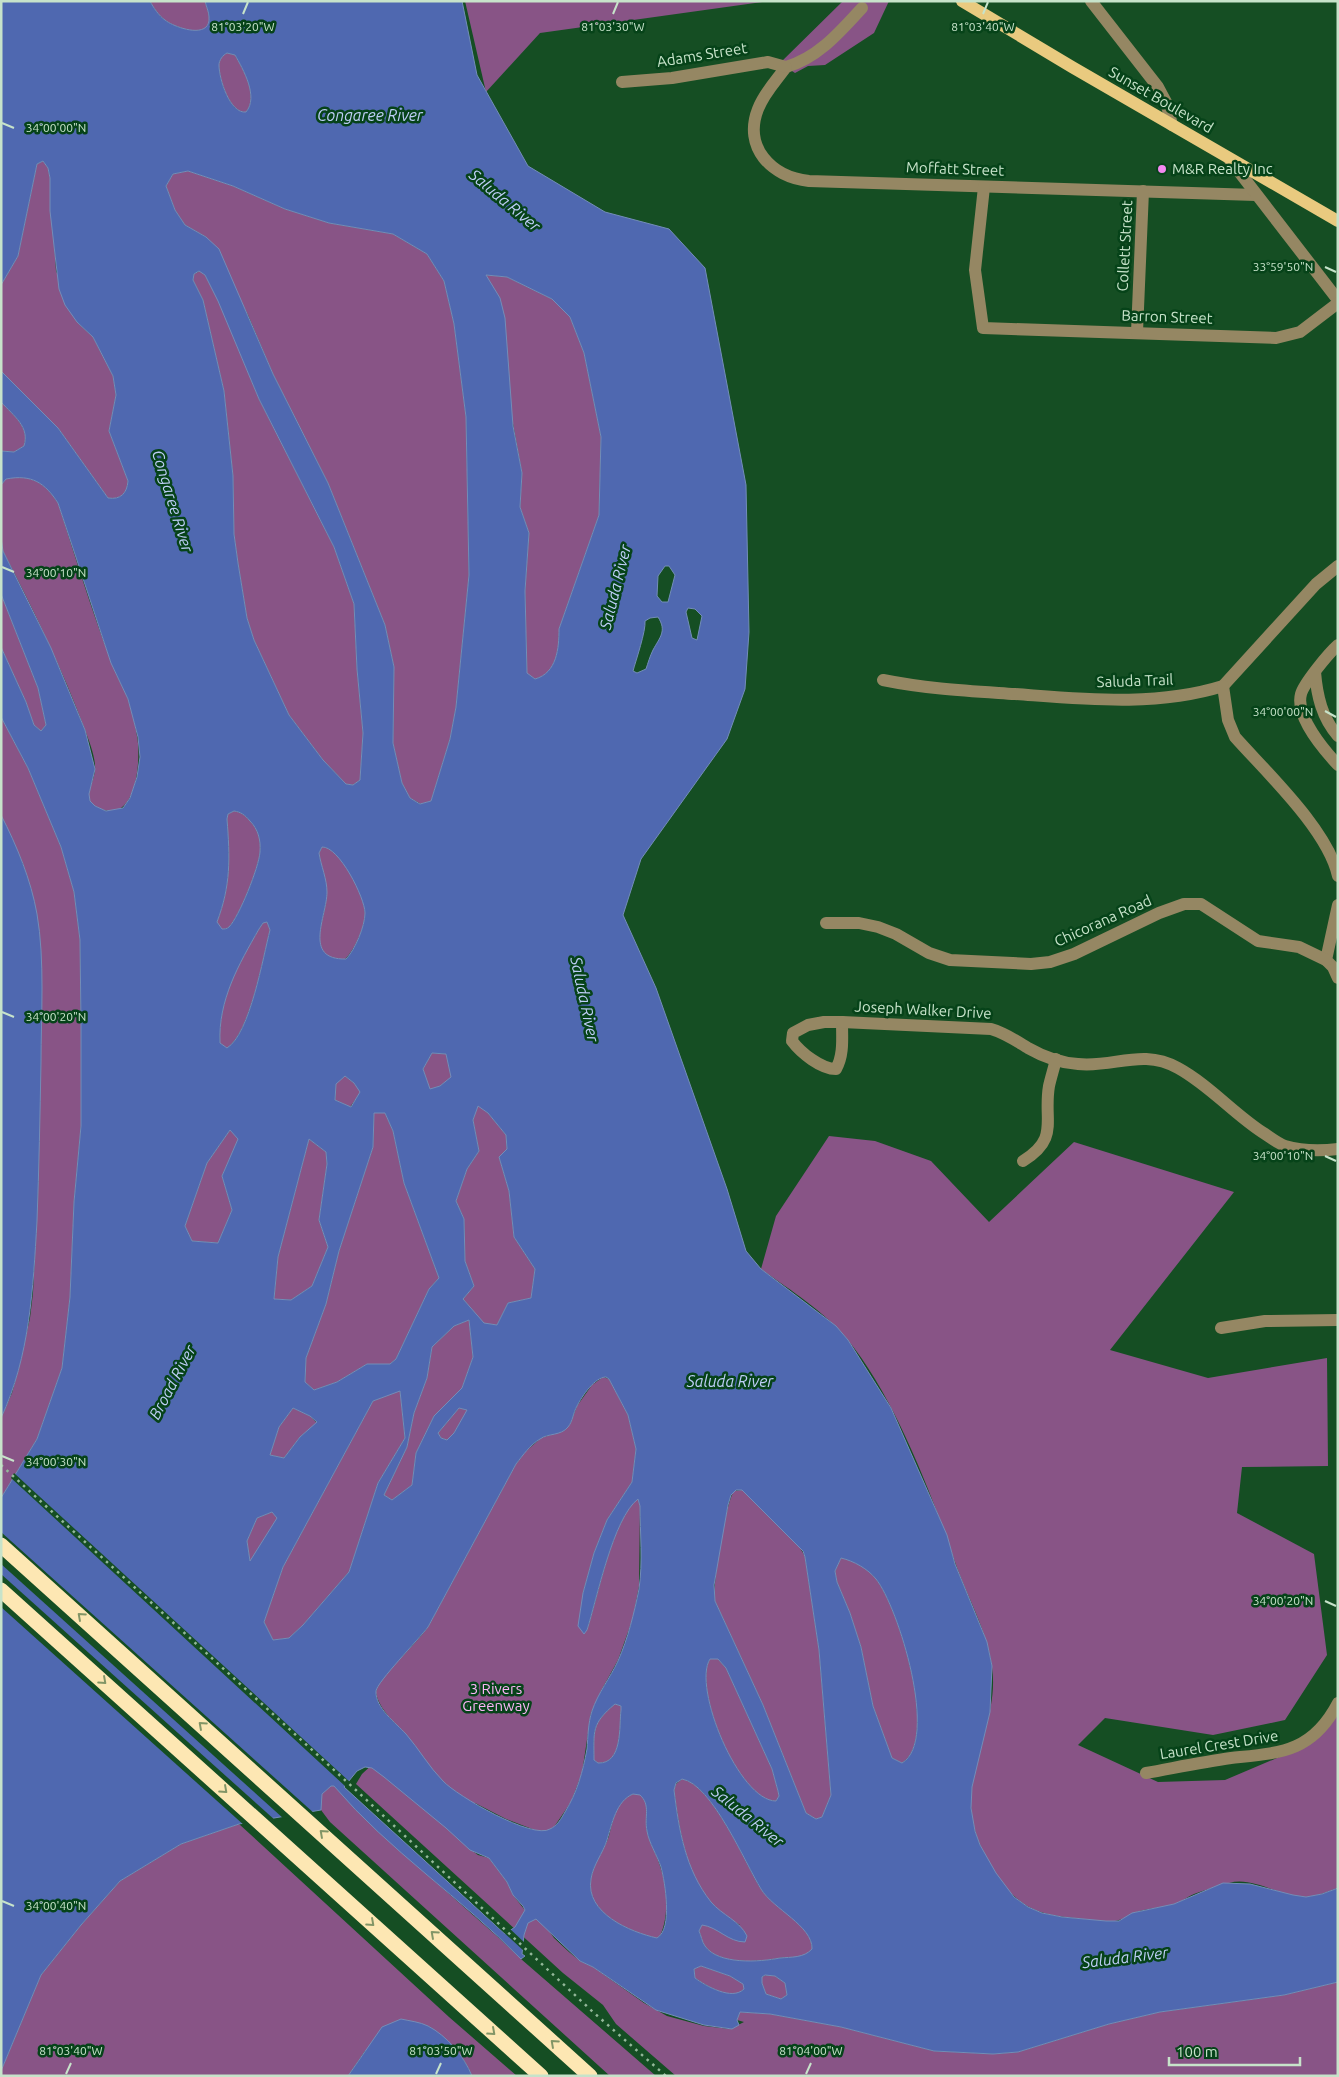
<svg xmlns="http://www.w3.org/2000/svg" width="1339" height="2077" viewBox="0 0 1339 2077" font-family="Ubuntu,sans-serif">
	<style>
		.green { fill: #885486 }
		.water { fill: #4f68b0; stroke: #738db8; fill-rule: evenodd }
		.pier { fill: #154e23 }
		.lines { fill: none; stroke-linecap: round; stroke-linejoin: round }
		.minor { stroke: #958763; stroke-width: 12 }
		.major { stroke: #e9ca7f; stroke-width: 12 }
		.highway { stroke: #fde7b3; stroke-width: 15 }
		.rail { stroke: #94b89a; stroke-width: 2.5; stroke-dasharray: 2.5 5; stroke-linecap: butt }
		.oneway { stroke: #829566 }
		.ticks { fill: none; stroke: #c7e3ca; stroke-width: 2 }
		.poi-dot { fill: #f489f1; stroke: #064319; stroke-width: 2 }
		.labels { text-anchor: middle; stroke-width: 5; stroke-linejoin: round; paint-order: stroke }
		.street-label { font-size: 15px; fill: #c7e3ca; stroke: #064319 }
		.poi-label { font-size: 15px; fill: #c7e3ca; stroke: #064319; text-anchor: start }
		.park-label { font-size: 15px; fill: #fcb5f8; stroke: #064319 }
		.water-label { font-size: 16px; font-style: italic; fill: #becef7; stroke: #064319 }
		.ticks-label { font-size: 12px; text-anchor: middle; fill: #c7e3ca; stroke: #064319; stroke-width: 5; stroke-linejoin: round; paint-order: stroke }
	</style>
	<rect width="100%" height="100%" fill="#154e23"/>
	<g class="green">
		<path d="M150,1H205C206,6 209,12 209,17C211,41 175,28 165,20C159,16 153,7 150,1Z"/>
		<polygon points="465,1 769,1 540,33 486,92"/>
		<polygon points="843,1 889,1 874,33 825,65 808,66 795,73 780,63"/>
		<path d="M227,53L235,55C243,69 259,97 246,112C230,114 219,79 219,65C219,59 223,55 227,53Z"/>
		<path d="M43,161L48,168L50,178L56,271L77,322L93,337L113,376L116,395L109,431L128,481C127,493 121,500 108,498L58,428L1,371V285L18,256L37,164Z"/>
		<polygon points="188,171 233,186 285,209 329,223 393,234 427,254 444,281 454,324 466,417 469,575 456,707 450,739 431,801 421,804 410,798 402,783 393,743 394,667 385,625 328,483 273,374 248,315 206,237 185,225 175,210 166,186 173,174"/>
		<polygon points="200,271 205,275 219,301 259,399 334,547 354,604 357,669 363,733 360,780 353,785 346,784 323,760 289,715 254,640 247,618 238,563 234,534 233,476 224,391 203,300 193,280 194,274"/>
		<path d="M486,275L507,277L552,299L570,317L584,353L601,437L599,515L559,629C559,648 557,674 535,679L527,674L525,591L529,533L520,507L522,473Z"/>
		<path d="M1,402C14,416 30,427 24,446L14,452L1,451Z"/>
		<path d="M14,477C36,477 46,485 58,503C75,556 91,609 111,661C115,674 123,686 128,699C132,711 135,724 137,736C141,756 138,820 104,810C78,802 93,788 95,770C96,758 89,741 85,730C62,668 33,609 3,551L1,538V485L6,479Z"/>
		<polygon points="1,594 38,688 46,725 41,731 34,725 26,702 1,647"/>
		<polygon points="1,717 28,768 61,847 74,892 80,940 81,1023 81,1126 74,1202 70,1297 62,1368 37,1439 1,1498 1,1418 12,1393 19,1367 30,1318 33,1293 38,1192 41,1028 41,954 31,890 23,864 1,815"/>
		<path d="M234,811C241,812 245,815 250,821C258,829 261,840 260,852C259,867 239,917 229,927C227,929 224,929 221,929L217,922C231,885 230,858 227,819L228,814Z"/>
		<path d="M322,847C340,846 366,897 365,913C365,926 355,950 345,959C301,960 327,919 326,896C326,882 321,867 319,853Z"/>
		<path d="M267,922L270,930C263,957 250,1034 226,1049L220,1043C218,1000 238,964 259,929L263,923Z"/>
		<polygon points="432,1053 446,1054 452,1077 440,1086 430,1090 423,1069"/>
		<polygon points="345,1076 354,1083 361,1092 350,1107 335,1100 336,1083"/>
		<polygon points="478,1105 488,1113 506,1135 507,1149 499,1157 509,1191 514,1237 535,1269 531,1298 508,1303 497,1325 484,1324 463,1299 474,1286 465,1261 464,1219 456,1201 467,1169 479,1151 473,1120"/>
		<polygon points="374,1113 385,1113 393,1131 404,1183 439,1278 429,1289 396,1359 390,1364 367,1364 337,1382 314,1390 305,1382 306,1358 326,1304 339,1251 373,1147"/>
		<polygon points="230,1130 239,1138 222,1176 232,1210 218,1243 192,1241 185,1226 207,1163"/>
		<path d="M829,1136L875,1141L931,1161L989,1222L1074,1142L1234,1192L1110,1350L1208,1378L1327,1358L1328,1466L1242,1467L1237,1513L1314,1554L1327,1655L1285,1720L1213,1735L1105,1718L1078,1745L1158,1782L1225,1780L1305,1746L1338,1696L1337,1888C1327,1892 1317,1896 1307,1897C1281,1898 1254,1876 1229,1883C1217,1886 1205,1890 1194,1894C1187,1897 1181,1902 1175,1904C1161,1908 1147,1908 1134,1913C1129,1915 1124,1919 1119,1920C1108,1924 1094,1920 1083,1919C1065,1917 1047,1916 1031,1908C1000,1893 972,1841 971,1807C969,1760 999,1715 992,1667C987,1630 967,1597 955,1562C931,1492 894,1396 847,1339C824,1311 790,1290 761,1269L776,1216Z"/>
		<polygon points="309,1139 326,1152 327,1164 319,1220 328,1247 312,1286 291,1300 274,1299 278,1257"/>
		<polygon points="469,1320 473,1357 462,1388 434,1416 416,1453 412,1485 392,1500 384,1495 407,1447 414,1413 427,1378 432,1347 454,1326"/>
		<path d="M603,1377L609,1379L628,1415L636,1449L632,1482L607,1520L594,1553L583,1593L587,1630C598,1598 612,1520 638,1498L640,1506L639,1586L633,1618L618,1660L602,1689L591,1713L582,1773L571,1802L554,1827L548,1831L540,1832L506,1819L475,1803L466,1846L478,1855L489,1858L507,1882L513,1895L524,1909L547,1928L554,1938L569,1952L580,1961L593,1967L644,2003L667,2016L704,2026L730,2029L744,2022L737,2020L740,2012L770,2014L841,2027L934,2051L993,2054L1018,2052L1109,2024L1160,2012L1284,1995L1338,1982V2076H676L616,2024L603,2005L563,1973L356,1784L362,1774L405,1734C395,1723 379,1709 376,1693C376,1688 379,1683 382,1679C396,1661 414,1646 428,1627L516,1464L525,1452L541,1438L565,1430L571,1422L577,1406L592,1385Z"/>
		<polygon points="400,1390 405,1438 378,1483 349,1572 303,1625 289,1638 273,1640 264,1622 283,1567 373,1401"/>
		<polygon points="293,1408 310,1416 317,1423 300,1437 284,1458 270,1455 279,1427"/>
		<polygon points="459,1408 468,1410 454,1433 447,1440 441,1438 438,1433"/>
		<path d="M742,1490C759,1506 797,1537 805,1557L819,1650L831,1795L822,1817L816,1819L806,1813L763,1705L715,1601C712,1585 725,1505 734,1491Z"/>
		<polygon points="272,1512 278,1518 250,1562 247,1541 257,1518"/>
		<path d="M841,1558C854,1560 868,1569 876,1579C898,1606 940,1741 902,1763L892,1758L873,1706L861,1647L850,1613L837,1582L835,1571Z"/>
		<path d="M713,1658L718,1659L726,1668L772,1769L778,1791L779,1796L776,1801C739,1802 692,1687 710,1659Z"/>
		<path d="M615,1704L621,1706V1710C619,1726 623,1764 598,1763L594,1760C594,1731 591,1724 615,1704Z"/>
		<path d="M682,1779C712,1784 745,1863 761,1889C773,1908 813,1925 812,1949C804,1959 791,1957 779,1958C760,1962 718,1965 705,1946C702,1942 701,1935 699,1931L702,1924L740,1925C733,1921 726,1917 720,1912C686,1881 680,1832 674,1790L676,1784Z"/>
		<polygon points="331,1786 334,1786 396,1847 499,1938 521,1959 656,2076 610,2076 330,1822 321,1810 321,1794"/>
		<path d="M633,1794H640C651,1805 645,1817 647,1831C649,1842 656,1853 659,1863C667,1885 670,1915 660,1936L657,1938C630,1932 585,1913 591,1879C593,1864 604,1851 609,1836C613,1821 616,1800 633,1794Z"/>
		<path d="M239,1824L449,2017L517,2076H472C463,2053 447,2040 428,2026L365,2051L348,2076H1V2071L41,1975L81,1925L120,1881L181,1844Z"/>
		<path d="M701,1966L730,1976L744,1984V1989C732,2002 707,1986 695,1978L694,1969Z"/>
		<polygon points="766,1975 775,1976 785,1983 787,1995 781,1999 766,1994 762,1983 762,1977"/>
	</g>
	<g class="water">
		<path d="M1,1H150C153,7 159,16 165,20C175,28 211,40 209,17C209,12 206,6 205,1H462L477,75L528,166L605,212L669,229L705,268L746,485L749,632L745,689L727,739L641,859L623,915L656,988L727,1189L746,1251L761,1269L836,1326L848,1340L891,1408L947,1535L955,1564L987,1642L992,1666L990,1712L972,1787L971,1808L975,1831L980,1845L996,1873L1014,1897L1028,1907L1042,1913L1062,1917L1106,1921H1119L1132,1913L1174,1904L1223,1883L1250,1884L1293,1895L1306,1897L1322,1894L1338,1888V1982L1284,1995L1160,2012L1109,2024L1018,2052L993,2054L934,2051L841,2027L770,2014L740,2012L737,2020L739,2025L732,2029L704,2025L656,2010L593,1967L580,1961L536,1919L528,1923L524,1935L522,1954L525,1956L521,1959C462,1898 389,1851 334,1786H331L322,1794L321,1810L239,1824L181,1844L120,1881L81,1925L41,1975L1,2071V1498L37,1439L62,1368L70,1297L74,1202L81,1126V1023L80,940L74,892L61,847L28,768L1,717V647L26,702L34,725L41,731L46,725L38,688L1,594V538L3,551L51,648L85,730L95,769L89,794L90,801L95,806L106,811L123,808L130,798L137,777L140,757L138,737L128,699L111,663L58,503C45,483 32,474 6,479L1,485V451L14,452L24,446C30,427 14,416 1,402V371L58,428L108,498C121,500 127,493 128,481L109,431L116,395L113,376L93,337L77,322L65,305L59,289L50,211V178L48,168L43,161L37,164L18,256L1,285ZM227,53L235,55C243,69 259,97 246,112C230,114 219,79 219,65C219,60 223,55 227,53ZM188,171L233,186L285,209L329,223L393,234L427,254L444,281L454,324L466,417L469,575L456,707L450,739L431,801L420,804L410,798L402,783L393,743L394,667L385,625L328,483L273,374L219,249L206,237L185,225L175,210L166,186L173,174ZM199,271L205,275L218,301L259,399L334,547L354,604L357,669L363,733L360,780L353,785L346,784L323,760L289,715L254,640L247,618L238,563L234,534L233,476L224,391L203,300L193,280L194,274ZM486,275L507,277L552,299L570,317L584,353L601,437L599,515L559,629C559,648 557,673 535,679L527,673L525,591L529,533L520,507L522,473L513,426L505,318L500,298ZM665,566H669L675,575L668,602H662L657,596L658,576ZM688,608L695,609L702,616L697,640L692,638L686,612ZM658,617C667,631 660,637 653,650C650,656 648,663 646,669L637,673L633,671C636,660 646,631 645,621L650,618ZM234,811C241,812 245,815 250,821C258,829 261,840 260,852C259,867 239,917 229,927C227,929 224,929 222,929L217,922C231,885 230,858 227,819L228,814ZM322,847C339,846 365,898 365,913C365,926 355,950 346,959C302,960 327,916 327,892C327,879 321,866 319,853ZM267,922L270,930C263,957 250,1034 227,1048L220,1043C218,1000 239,964 259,929L263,923ZM432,1053L446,1054L451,1077L440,1086L430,1089L423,1069ZM345,1076L354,1083L360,1092L351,1107L335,1100L336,1084ZM478,1106L488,1113L506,1135L507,1149L499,1157L509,1191L514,1237L535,1269L531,1298L508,1303L497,1325L484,1323L463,1299L474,1286L465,1261L464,1219L456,1201L467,1169L479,1151L473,1120ZM374,1113H385L393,1131L404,1183L439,1278L429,1289L396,1359L390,1364H367L337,1382L314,1390L305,1382L306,1358L326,1304L339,1251L373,1147ZM230,1130L238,1139L222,1176L232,1210L218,1243L192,1241L185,1226L207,1163ZM309,1139L326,1152L327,1164L319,1220L328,1247L312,1286L291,1300L274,1299L278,1257ZM469,1320L473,1357L462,1388L434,1416L416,1453L412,1485L392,1500L384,1495L407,1447L414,1413L427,1378L432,1347L454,1326ZM606,1377L609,1379L628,1415L636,1449L632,1482L607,1520L594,1553L583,1593L578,1626L584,1634L587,1630C597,1599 613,1518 638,1499L640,1506C640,1533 643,1562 639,1589C634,1614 628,1638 618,1661C610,1678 598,1693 592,1711C588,1723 588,1737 587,1749C583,1771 577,1793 565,1812C561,1819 557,1826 550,1829C533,1840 457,1796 443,1781C429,1767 419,1749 406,1734C396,1723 375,1708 376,1691C377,1682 419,1639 428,1627L516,1464C523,1455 530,1445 540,1439C548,1433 561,1436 568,1427C573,1421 573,1413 577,1406C582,1396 595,1377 606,1377ZM400,1391L405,1438L378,1483L349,1572L303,1625L289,1638L273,1640L264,1622L283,1567L373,1401ZM293,1408L310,1416L317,1422L300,1437L284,1458L270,1455L279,1427ZM459,1408L467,1410L454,1433L447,1440L441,1438L438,1433ZM736,1490H742L803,1551L805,1557L819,1650L831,1795L822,1817L816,1819L806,1813L763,1705L715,1601L714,1585L728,1505L731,1495ZM272,1512L277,1518L250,1561L247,1541L257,1518ZM841,1558C854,1561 868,1569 876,1579C898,1606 940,1741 902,1763L892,1758L873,1706L861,1647L850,1613L837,1582L835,1571ZM710,1659H718L726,1668L772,1769L778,1791L779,1796L776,1801C739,1801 692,1687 710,1659ZM615,1704L621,1706V1710C619,1726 623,1764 598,1763L594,1760C594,1731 591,1724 615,1704ZM365,1767L372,1768L384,1777L446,1828L470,1850L489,1858L507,1882L513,1895L523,1906L525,1910L515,1927L505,1934L344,1787L357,1771ZM682,1779C712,1784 745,1863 761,1889C773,1909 813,1926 812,1949C804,1958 791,1957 780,1958C760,1962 718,1965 705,1946C702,1942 701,1935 699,1931L702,1925C718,1927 728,1942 745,1942L747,1936C740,1921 722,1915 711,1902C685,1869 679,1830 674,1790L676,1783ZM633,1794L640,1795C651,1805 644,1817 647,1831C649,1843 657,1855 661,1867C665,1882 673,1929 657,1938C630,1932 585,1913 591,1879C593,1865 603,1853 607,1840C612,1824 616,1801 633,1794ZM701,1966L730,1976L743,1984L744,1989C732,2001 706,1986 695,1978L694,1969ZM765,1975L775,1976L785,1983L787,1995L781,1999L766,1994L762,1983V1977Z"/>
		<path d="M1,815C17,846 31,880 37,914C45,960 41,1016 41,1062C40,1115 39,1168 37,1221C33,1289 30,1356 1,1418Z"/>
		<path d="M401,2019C410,2021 420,2022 428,2026C447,2036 464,2056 472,2076H348L382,2027Z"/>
	</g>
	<g class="pier">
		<polygon points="14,1473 351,1783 347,1787 505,1931 509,1928 525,1943 525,1952 11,1478"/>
		<polygon points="1,1532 315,1814 284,1819 1,1564"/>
		<polygon points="1,1574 276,1821 245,1826 1,1607"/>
	</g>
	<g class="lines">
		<g class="minor">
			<polyline points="1091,1 1158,87 1166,102 1172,125"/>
			<path d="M786,67C776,81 764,93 758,109C743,147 771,177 809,181L1256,195"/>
			<path d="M786,67C818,58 840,32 862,8"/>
			<polyline points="622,82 672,78 768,62 786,67"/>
			<polyline points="1230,160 1338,300"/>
			<polyline points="984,187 975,270 983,328 1276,338 1300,332 1338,303"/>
			<polyline points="1137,332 1143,191"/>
			<path d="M1338,645C1329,653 1304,683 1301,694C1295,716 1324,750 1338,765"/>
			<path d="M1315,672C1317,696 1322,718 1338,736"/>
			<path d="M883,680C927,689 971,691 1015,694C1084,699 1156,707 1223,686L1316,584L1338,566"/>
			<path d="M1223,686L1228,720L1235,737C1266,772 1328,830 1338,876"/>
			<polyline points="1338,905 1326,960 1333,967 1338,978"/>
			<polyline points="826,923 859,923 878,927 896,934 929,953 950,960 1031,964 1050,962 1074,954 1159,913 1184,904 1201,904 1258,941 1299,947 1326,960"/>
			<path d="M824,1022H842C842,1038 844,1055 836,1069C821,1069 801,1053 792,1041L793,1033L808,1025Z"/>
			<path d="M842,1022L991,1029C1005,1033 1015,1040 1028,1048C1042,1056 1061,1063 1078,1064C1114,1068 1142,1048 1178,1068C1209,1085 1233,1113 1262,1132C1270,1137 1277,1143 1285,1146C1302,1151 1321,1151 1338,1149"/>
			<path d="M1023,1161C1060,1138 1043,1121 1049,1086C1051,1077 1054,1068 1056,1059"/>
			<polyline points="1221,1328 1265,1321 1338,1320"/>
			<path d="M1146,1773C1174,1768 1202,1762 1231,1758C1279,1753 1312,1753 1338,1703"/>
		</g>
		<polyline class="major" points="962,1 1072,67 1338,221"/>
		<g class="highway">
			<polyline points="1,1545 590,2076"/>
			<polyline points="1,1590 541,2076"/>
		</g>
		<polyline class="rail" points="1,1465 358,1792 593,2012 666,2076"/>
	</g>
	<defs><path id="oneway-chevron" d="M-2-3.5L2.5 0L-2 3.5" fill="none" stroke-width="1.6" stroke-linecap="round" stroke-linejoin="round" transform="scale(1.25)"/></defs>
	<g class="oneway">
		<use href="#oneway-chevron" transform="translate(81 1616) rotate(-138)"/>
		<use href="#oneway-chevron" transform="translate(103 1681) rotate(42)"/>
		<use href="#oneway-chevron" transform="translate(202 1725) rotate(-138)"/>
		<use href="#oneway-chevron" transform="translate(224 1790) rotate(42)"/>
		<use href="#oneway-chevron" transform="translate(323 1833) rotate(-138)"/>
		<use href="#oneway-chevron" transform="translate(371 1923) rotate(42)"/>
		<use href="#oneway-chevron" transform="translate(434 1934) rotate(-138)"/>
		<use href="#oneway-chevron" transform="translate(492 2032) rotate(42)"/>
		<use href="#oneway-chevron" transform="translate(554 2043) rotate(-138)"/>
	</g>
	<path class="ticks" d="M243,14L248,2M613,14L618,2M983,14L988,2M2,123L14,128M1325,267L1336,272M2,567L14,572M1325,711L1336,717M2,1012L14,1017M1325,1156L1336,1161M2,1456L14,1461M1325,1601L1336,1606M2,1901L14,1906M66,2074L71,2063M436,2074L441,2063M806,2074L811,2063"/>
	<circle class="poi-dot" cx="1162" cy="169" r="5"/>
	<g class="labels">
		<g class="street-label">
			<text transform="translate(702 55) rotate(-9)" y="5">Adams Street</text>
			<text transform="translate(1161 100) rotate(30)" y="5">Sunset Boulevard</text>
			<text transform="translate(955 169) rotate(2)" y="5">Moffatt Street</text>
			<text transform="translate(1125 246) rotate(-87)" y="5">Collett Street</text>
			<text transform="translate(1167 317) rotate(2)" y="5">Barron Street</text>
			<text transform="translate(1135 681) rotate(-2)" y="5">Saluda Trail</text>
			<text transform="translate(1103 921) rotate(-24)" y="5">Chicorana Road</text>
			<text transform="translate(923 1010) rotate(3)" y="5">Joseph Walker Drive</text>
			<text transform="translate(1219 1745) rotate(-9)" y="5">Laurel Crest Drive</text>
		</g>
		<g class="poi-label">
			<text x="1172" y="174">M&amp;R Realty Inc</text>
		</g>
		<g class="park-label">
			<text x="496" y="1694">3 Rivers<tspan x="496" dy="17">Greenway</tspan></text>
		</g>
		<g class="water-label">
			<text x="370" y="121">Congaree River</text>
			<text transform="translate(505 200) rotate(40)" y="6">Saluda River</text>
			<text transform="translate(173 501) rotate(73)" y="6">Congaree River</text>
			<text transform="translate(615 587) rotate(-76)" y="6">Saluda River</text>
			<text transform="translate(585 999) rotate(78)" y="6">Saluda River</text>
			<text x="730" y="1387">Saluda River</text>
			<text transform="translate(172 1382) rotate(-62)" y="6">Broad River</text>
			<text transform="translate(748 1816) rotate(39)" y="6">Saluda River</text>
			<text transform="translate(1125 1957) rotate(-7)" y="6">Saluda River</text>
		</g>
	</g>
	<g class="ticks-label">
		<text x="243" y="31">81°03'20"W</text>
		<text x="983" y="31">81°03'40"W</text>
		<text x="613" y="31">81°03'30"W</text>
		<text x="56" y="132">34°00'00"N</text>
		<text x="1283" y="271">33°59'50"N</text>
		<text x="56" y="577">34°00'10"N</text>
		<text x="1283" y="716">34°00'00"N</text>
		<text x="56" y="1021">34°00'20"N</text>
		<text x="1283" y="1160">34°00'10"N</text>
		<text x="56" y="1466">34°00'30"N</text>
		<text x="1283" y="1605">34°00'20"N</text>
		<text x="56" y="1910">34°00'40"N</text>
		<text x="71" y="2055">81°03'40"W</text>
		<text x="441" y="2055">81°03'50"W</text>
		<text x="811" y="2055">81°04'00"W</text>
	</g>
	<rect width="1339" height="2077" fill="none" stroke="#c7e3ca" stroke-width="5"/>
	<path d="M1169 2057v8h131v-8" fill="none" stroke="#c7e3ca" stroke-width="2.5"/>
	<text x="1176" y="2057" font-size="15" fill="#c7e3ca" stroke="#064319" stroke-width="4" paint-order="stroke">100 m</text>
</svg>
